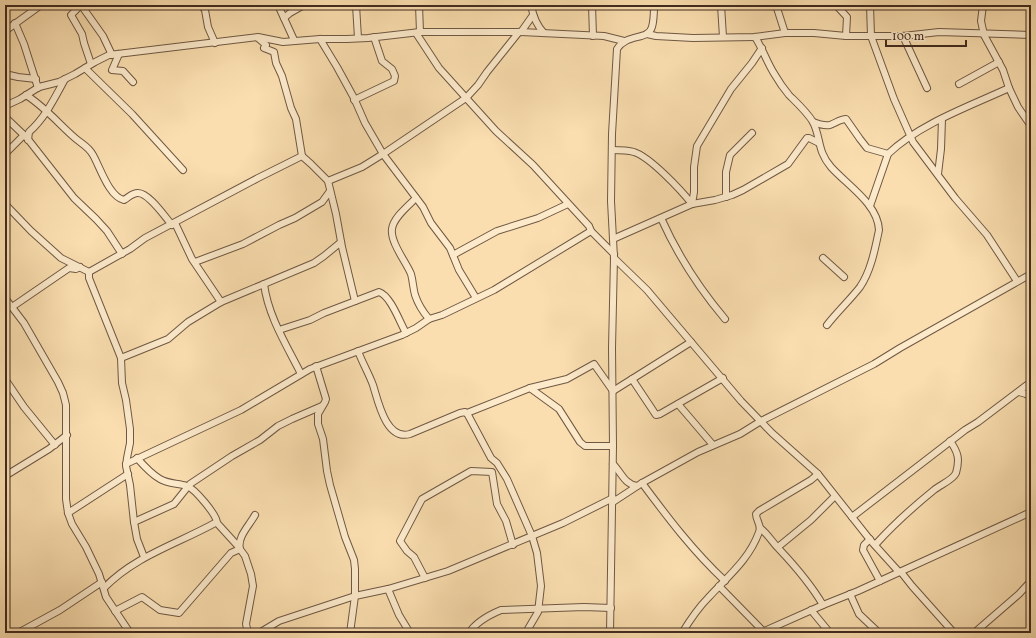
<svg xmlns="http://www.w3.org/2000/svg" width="1036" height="638" viewBox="0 0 1036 638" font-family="Vollkorn,serif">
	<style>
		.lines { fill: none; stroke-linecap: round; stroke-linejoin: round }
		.minor-casing { stroke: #6f5844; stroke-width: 8 }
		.minor { stroke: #fceacb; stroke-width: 6 }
	</style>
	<rect width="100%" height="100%" fill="#fadeaf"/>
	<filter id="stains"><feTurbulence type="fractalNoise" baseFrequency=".005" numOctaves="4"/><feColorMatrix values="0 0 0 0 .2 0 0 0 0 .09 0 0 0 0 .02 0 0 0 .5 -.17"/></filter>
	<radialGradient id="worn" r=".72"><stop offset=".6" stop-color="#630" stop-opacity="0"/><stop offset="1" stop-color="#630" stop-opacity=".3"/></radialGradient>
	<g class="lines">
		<g class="minor-casing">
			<g id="minor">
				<polyline points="81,5 71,15 82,34 84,43 91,64"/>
				<polyline points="81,5 103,36 112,55"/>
				<polyline points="201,5 205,10 208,27 215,43"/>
				<polyline points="278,5 294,40"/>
				<polyline points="356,5 358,38"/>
				<polyline points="419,5 420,32"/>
				<path d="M531,5C533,16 536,25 544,33"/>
				<polyline points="592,5 593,36"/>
				<polyline points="721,5 723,37"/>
				<polyline points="776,5 785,33"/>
				<polyline points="836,5 847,17 846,36"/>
				<polyline points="870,5 871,36 894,99 913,142 955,198 987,235 1017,281"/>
				<polyline points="983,5 981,21 984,35 1003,70 1009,88 1018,107 1031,126"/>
				<polyline points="284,18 290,13 304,5"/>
				<polyline points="15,23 24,44 38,88"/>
				<polyline points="5,31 41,5"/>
				<polyline points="521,32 533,15"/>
				<polyline points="416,33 439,68 496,131 533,165 589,226 591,231 614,254"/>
				<polyline points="647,34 656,36 693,38 755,37 785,33 814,33 846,36 903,36 939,32 1031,35"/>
				<polyline points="903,36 927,88"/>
				<path d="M755,37C763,49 767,63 775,75C779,82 784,89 789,95C797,103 807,112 813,122C821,138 817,151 831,167C847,185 878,204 879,230C875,249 871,271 860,287C850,300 837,312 827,325"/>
				<polyline points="258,38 266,45 264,48 274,52 276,63 282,76 291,108 296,119 302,156"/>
				<polyline points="320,39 337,67 354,98 365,123 383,154 423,207 431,223 450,248 459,270 476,298"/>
				<polyline points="119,54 112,70 123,71 133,82"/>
				<polyline points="85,68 132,114 183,170"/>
				<polyline points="5,74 18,77 36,79"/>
				<polyline points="959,84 999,62"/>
				<path d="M26,95C45,107 59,124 75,138C82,144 89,147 93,155C100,167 109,197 124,200C129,197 132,193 138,193C149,193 165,217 172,225"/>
				<polyline points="354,100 394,81 395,76 392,69 382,61 374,37"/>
				<polyline points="5,106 20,99 39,87 59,82 75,74 95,62 109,55 258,37 283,42 320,39 347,39 368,38 420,32 521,32 604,36 624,41"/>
				<polyline points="5,117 27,138 74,198 96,219 107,231 122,254"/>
				<path d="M813,122C818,124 824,126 830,125C836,123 840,119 846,119L860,139L867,148L888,154"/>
				<path d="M28,140L29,132C45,118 54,99 65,79"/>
				<path d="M612,150C619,150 627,150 634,152C650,157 681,190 692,204"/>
				<polyline points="5,154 24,135"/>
				<polyline points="938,174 941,149 942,119"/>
				<polyline points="328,181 362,167 383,154 466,98 478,85 487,72 519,32"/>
				<polyline points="726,197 726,172 730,155 752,133"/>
				<path d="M416,198C408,206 393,218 392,229C390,242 406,262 411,274C413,281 413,288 415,295C418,304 423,312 429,319"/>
				<polyline points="5,204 31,231 61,258 89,272"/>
				<polyline points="692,204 694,192 694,167 697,146 731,89 752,63 762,48"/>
				<path d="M870,206L888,154C919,124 970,106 1009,88"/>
				<path d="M661,218C678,256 698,287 725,319"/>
				<polyline points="175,223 192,259 221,302"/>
				<polyline points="613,239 692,204 715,200 732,195 743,190 788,164 807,138 809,138 819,143"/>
				<polyline points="453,255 497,231 538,218 568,204"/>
				<polyline points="614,258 647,290 741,401 772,433 818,474 871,541 899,572"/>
				<polyline points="823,258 844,277"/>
				<polyline points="195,262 243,244 279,225 295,218 322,202 330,191"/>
				<path d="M264,284C268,316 287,346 301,374"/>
				<polyline points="5,298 24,323 58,382 63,393 66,405 66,499 68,513 72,524 86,547 99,574 106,597 130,633"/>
				<polyline points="12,307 69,268 76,269 80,267"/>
				<path d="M279,330L310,320L324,313L379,292C391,296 400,323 406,333"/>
				<path d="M358,351C362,362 369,374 373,385C378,401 386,441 410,434L460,413L465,412L468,415L491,458L497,463L507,479L532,536L537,553L541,586L538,612L528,629L530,633"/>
				<polyline points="121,358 168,339 188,322 221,302 314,263 324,256 341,242"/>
				<polyline points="316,366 326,399 325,402 318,414 318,424 323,439 327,471 330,485 345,537 354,560 355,569 355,596 350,633"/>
				<polyline points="5,379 24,407 55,445"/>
				<polyline points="632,379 656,415 660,414 723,378"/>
				<polyline points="530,388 567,379 594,364 613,391 691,342"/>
				<polyline points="1019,392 1026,394 1031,397"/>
				<polyline points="678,404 713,445"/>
				<polyline points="467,413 530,388 559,409 580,442 585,446 613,446"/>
				<path d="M137,458C144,466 151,474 160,479C168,484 178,483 187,486C195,489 217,515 217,523"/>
				<polyline points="126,464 241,410 310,369 402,335 416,328 429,319 442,315 494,290 591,231"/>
				<path d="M613,464C621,472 624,484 637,486"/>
				<polyline points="5,476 49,449 67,435"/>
				<path d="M642,483C668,518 693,551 725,581"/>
				<polyline points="613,502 642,483 698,452 740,434 761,421 874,364 900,348 1031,274"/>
				<polyline points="68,513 128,474"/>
				<polyline points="852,517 965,430 978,422 1031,382"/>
				<polyline points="134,522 174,504 190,484 232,456 260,440 278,426 292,419 322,406"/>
				<path d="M760,528C768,534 772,542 779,549C796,567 810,583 823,605"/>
				<polyline points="870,539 864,545 863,550 880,581"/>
				<path d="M875,545C893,525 913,507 934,490C940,485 953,480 956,473C960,459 958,452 950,441"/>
				<polyline points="778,547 811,520 835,496"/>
				<polyline points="144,557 137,539 134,522 130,485 126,466 127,458 130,443 130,429 126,400 122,383 121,358 89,278 89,272 130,249 145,238 258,178 302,156 311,164 328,181 336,214 342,247 355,301"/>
				<polyline points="901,572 912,586 954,633"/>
				<polyline points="425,578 414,557 407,551 400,541 422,499 471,471 492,472 497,504 506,521 513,545"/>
				<polyline points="719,586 765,633"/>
				<path d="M104,588C135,556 177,544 215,523H217L237,545L245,556L251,574L253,586L246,624L248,633"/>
				<polyline points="388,589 399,615 410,633"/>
				<polyline points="850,594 859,614 879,633"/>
				<polyline points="811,610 830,633"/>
				<path d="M115,611L142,597L160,610L179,613L231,553L240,549C237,537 249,526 255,515"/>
				<polyline points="18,633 60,610 102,582"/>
				<polyline points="259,633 279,621 355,596 388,589 448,571 563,523 613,498"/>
				<path d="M469,633C476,622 489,615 501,610L584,607L611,608"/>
				<path d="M610,633L613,446L612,348L614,258L611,201L612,134L617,49C627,33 648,41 652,27C654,20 654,12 654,5"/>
				<path d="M682,633C690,620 698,608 708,598C727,577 749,560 759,532C762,525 756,521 756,514L759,511L811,480L818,474"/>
				<polyline points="760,633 823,605 858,591 1031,512"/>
				<polyline points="974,633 1019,594 1031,581"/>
			</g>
		</g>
		<use href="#minor" class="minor"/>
	</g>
	<rect width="1036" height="638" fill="none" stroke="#fadeaf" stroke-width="20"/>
	<rect x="6" y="6" width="1024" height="626" fill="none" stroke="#412b20" stroke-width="2"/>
	<rect x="10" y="10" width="1016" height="618" fill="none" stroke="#412b20"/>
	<path d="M886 40v6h80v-6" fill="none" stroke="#412b20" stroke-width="2"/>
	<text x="892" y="40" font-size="12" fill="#412b20" stroke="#fceacb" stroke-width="3" paint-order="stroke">100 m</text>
	<rect width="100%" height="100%" filter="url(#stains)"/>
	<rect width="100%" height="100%" fill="url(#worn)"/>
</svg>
